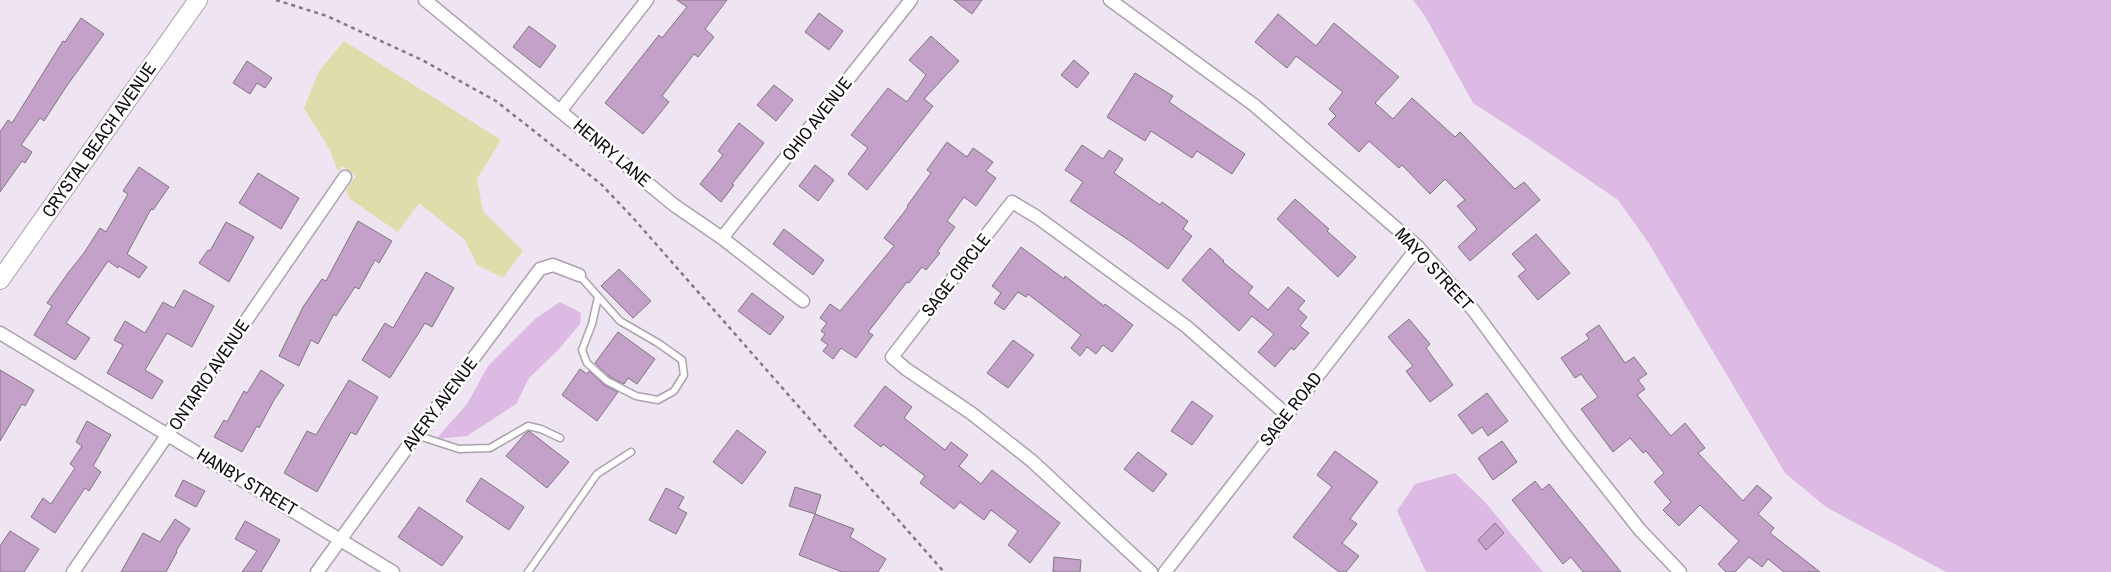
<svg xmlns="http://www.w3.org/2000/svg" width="2111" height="572" viewBox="0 0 2111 572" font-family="'Archivo Narrow',sans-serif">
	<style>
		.green { fill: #deddab }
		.water { fill: #ddbae3 }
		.building { fill: #c3a1c9; stroke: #817682 }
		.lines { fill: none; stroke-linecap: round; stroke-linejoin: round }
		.lane-casing { stroke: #aca1ae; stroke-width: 9 }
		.street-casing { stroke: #aca1ae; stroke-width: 15 }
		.secondary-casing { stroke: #aca1ae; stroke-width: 20 }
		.path { stroke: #827a83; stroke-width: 2.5; stroke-dasharray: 4 4; stroke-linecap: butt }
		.lane { stroke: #fff; stroke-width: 6 }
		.street { stroke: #fff; stroke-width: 12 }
		.secondary { stroke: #fff; stroke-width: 18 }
		.labels { text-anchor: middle; stroke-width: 5; stroke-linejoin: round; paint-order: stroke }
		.street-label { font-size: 18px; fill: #0f0b10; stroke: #fff }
	</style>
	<rect width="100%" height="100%" fill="#efe4f1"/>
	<polygon class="green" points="344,41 501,140 477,179 483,211 523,251 503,278 477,265 465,240 419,203 398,232 350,199 346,190 356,176 342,166 338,171 330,150 304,108 319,71"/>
	<g class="water">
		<polygon points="1413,0 2111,0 2111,572 1946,572 1826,507 1785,473 1648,242 1618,200 1530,140 1473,103 1425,16"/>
		<polygon points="560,302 581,313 580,324 558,350 529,378 516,404 467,436 436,439 467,404 488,366 535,319"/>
		<polygon points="1455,473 1485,502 1543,572 1426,572 1397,511 1415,484"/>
	</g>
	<g class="building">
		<polygon points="677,0 727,0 705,29 714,37 698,57 694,54 662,96 669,102 643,134 605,103 659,35 662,38 687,7"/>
		<polygon points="954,0 982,0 972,14"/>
		<polygon points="819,13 843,31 829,50 805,32"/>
		<polygon points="1278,14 1316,46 1334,23 1399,77 1375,103 1393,119 1412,98 1455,137 1460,132 1515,189 1524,182 1540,200 1470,261 1458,247 1477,229 1457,206 1465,200 1445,179 1430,194 1402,165 1399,168 1369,141 1359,152 1328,124 1336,116 1329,109 1343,92 1296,56 1287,68 1255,42"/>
		<polygon points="81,18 104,34 66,87 44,121 40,118 21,145 32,152 25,163 22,161 0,192 0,132 8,120 12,123 63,41 65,42"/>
		<polygon points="529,26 556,46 540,68 513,47"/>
		<polygon points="931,36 959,61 924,99 933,106 867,190 848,174 868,148 851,135 888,88 907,102 926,75 909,60"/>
		<polygon points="1074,60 1089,73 1077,88 1061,75"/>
		<polygon points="247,61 272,78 265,88 257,83 250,94 233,83"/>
		<polygon points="1135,73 1173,96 1169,102 1245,154 1232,174 1197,151 1192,158 1151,131 1145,141 1107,117"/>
		<polygon points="774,85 793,100 776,121 757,105"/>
		<polygon points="739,123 764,143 732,184 734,185 721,202 700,184 723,155 718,151"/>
		<polygon points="947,142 967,157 973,148 993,162 986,171 996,178 976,206 964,197 947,221 955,227 937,252 940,253 926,270 922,267 909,283 907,282 868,332 873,335 856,358 841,348 833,359 823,351 828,345 821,340 825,334 821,331 827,323 820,318 830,304 840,311 894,246 884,238 908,207 907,206 931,173 927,170"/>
		<polygon points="1082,145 1103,159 1109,150 1123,159 1114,173 1160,205 1162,202 1188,221 1183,229 1192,236 1168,269 1133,243 1070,201 1083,182 1065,170"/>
		<polygon points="815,165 834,180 818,201 799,186"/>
		<polygon points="139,167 169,187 153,210 151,209 127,254 147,267 139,278 119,266 118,268 108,261 66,323 90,338 75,360 34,335 52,306 47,303 68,273 84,253 100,228 106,232 128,194 123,191"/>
		<polygon points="258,173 299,198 281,229 239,203"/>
		<polygon points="1295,199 1329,229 1327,231 1356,257 1338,277 1277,219"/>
		<polygon points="358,221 392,241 379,263 375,260 359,289 355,287 336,316 334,314 318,344 311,340 299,366 279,356 303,307 322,279 326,281"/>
		<polygon points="226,222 254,237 229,282 199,263 208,250 210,251"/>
		<polygon points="784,229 824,260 813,275 773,244"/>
		<polygon points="1536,234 1570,273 1538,300 1518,276 1526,270 1512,254"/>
		<polygon points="1021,247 1064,279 1065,276 1104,306 1105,304 1133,325 1112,352 1103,345 1096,354 1087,347 1080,356 1071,348 1081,335 1028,294 1026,297 1018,292 1004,310 994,303 1001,293 992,286"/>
		<polygon points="1210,248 1224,261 1223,262 1253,287 1248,293 1268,310 1288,287 1305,301 1298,309 1307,317 1300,326 1309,333 1294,350 1291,348 1275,367 1258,352 1274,334 1252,316 1239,331 1182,280"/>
		<polygon points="619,269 651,301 633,318 601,286"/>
		<polygon points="426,272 454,288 432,327 425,323 390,378 362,360 385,323 393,328"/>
		<polygon points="184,290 214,306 192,347 167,333 145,370 163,381 152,399 107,373 123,345 114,340 125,321 145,333 163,302 174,308"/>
		<polygon points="752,293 784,317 770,335 738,311"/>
		<polygon points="1409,319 1430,344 1426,348 1453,385 1430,402 1406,371 1413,366 1388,337"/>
		<polygon points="1599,325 1625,363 1634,357 1647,374 1638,380 1645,389 1637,395 1671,436 1685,423 1705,448 1698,453 1743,501 1757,485 1772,498 1758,514 1774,528 1770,533 1820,572 1784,572 1768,559 1762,567 1749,557 1735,572 1726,572 1718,564 1739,541 1700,505 1679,526 1663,510 1671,502 1654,482 1664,473 1646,451 1643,453 1630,438 1613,452 1581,409 1598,397 1581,374 1575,378 1561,358 1589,339 1586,334"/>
		<polygon points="618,332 655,359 637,384 628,378 624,384 610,377 595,363"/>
		<polygon points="1013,340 1034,355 1008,388 987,373"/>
		<polygon points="580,369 587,374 589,371 604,385 618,392 597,421 562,395"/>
		<polygon points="0,370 34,390 25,406 22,404 0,441"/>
		<polygon points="261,370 284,385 274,400 259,428 257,426 242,452 214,437 224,420 227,422 244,391 247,393"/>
		<polygon points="349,380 378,397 356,435 351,432 317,492 284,473 307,431 316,435"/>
		<polygon points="885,386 912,407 904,418 945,450 951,442 968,455 959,466 981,484 992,470 1060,523 1030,563 1008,545 1018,531 991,510 984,520 960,502 954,509 920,483 925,476 883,444 881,447 854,426"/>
		<polygon points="1487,393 1508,421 1488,436 1482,427 1472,434 1458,415"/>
		<polygon points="1192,401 1213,416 1192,445 1171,431"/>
		<polygon points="87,421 111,435 93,466 101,472 89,491 85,488 55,533 31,517 43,498 51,504 75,468 70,464 82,446 76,442"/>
		<polygon points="737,430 766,452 742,484 713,462"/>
		<polygon points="529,431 569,462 547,488 506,456 525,434"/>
		<polygon points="1502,441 1517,462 1493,480 1478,458"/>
		<polygon points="1335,451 1378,482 1350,519 1357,524 1342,543 1359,556 1346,572 1339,572 1293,537 1332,487 1317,475"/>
		<polygon points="1138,452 1167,474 1153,492 1124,469"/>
		<polygon points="481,478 524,507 509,530 466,501"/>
		<polygon points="183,480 205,491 196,507 175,496"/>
		<polygon points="1535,481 1542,490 1549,484 1621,572 1583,572 1571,557 1563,564 1512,500"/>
		<polygon points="795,487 821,495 815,514 789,506"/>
		<polygon points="666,488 684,497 678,508 687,513 676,534 649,520"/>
		<polygon points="419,507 463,537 442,566 398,537"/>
		<polygon points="815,514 854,529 850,537 886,559 878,572 842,572 799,555"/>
		<polygon points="175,519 190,529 176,551 177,552 166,572 121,572 143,533 160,542"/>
		<polygon points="245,521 280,540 261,572 242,572 257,551 235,539"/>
		<polygon points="1495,523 1504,533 1486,550 1478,540"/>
		<polygon points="10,531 39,549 24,572 0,572 0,546"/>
		<polygon points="1054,557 1081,560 1080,572 1053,572"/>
	</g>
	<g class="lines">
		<g class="lane-casing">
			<g id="lane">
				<polyline points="579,275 620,321 658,343 682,360 684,375 674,391 658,400 636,396 607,381 587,363 582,350 592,324 598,297"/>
				<polyline points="416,435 459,449 490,448 528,426 541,429 560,438"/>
				<polyline points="528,572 597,474 631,452"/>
			</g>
		</g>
		<g class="street-casing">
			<g id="street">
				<polyline points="425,0 674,205 722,238 803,301"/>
				<polyline points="1110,0 1254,105 1418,247 1474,311 1569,440 1640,530 1680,572"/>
				<polyline points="561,110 647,0"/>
				<polyline points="722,238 911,0"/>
				<polyline points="0,333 393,572"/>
				<polyline points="73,572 345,177"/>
				<polyline points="317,572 416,435 540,269 553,265 579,275"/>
				<polyline points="1151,572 1032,461 971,413 906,369 892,357 1012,202 1037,217 1187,327 1287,415"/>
				<polyline points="1165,572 1418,247"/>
			</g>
		</g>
		<g class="secondary-casing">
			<polyline id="secondary" points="0,280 198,0"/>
		</g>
		<polyline class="path" points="276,0 327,16 422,60 496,101 601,184 634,219 944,572"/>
		<use href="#lane" class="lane"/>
		<use href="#street" class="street"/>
		<use href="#secondary" class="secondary"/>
	</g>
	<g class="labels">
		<g class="street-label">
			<text transform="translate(817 119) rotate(-52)" y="6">OHIO AVENUE</text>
			<text transform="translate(99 140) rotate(-55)" y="6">CRYSTAL BEACH AVENUE</text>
			<text transform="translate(612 153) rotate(40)" y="6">HENRY LANE</text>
			<text transform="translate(1434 269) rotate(47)" y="6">MAYO STREET</text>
			<text transform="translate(956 275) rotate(-52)" y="6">SAGE CIRCLE</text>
			<text transform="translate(209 375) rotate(-56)" y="6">ONTARIO AVENUE</text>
			<text transform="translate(440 404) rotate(-53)" y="6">AVERY AVENUE</text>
			<text transform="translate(1291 409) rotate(-52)" y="6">SAGE ROAD</text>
			<text transform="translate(247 482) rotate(31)" y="6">HANBY STREET</text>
		</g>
	</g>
</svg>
